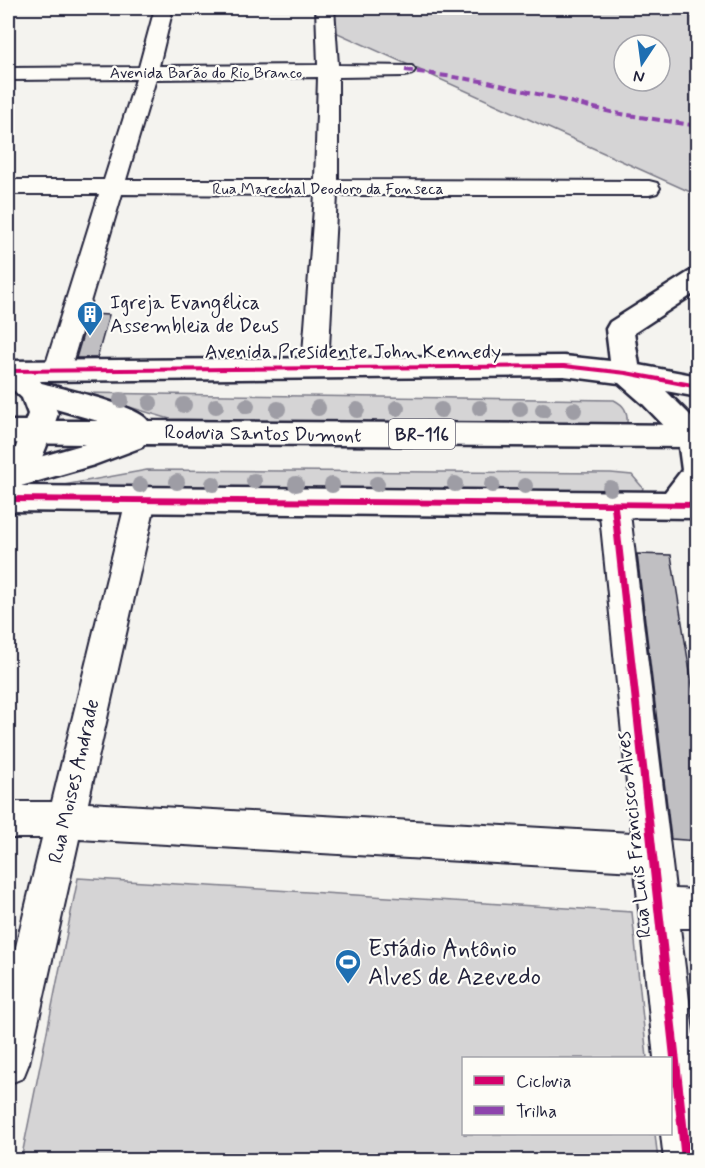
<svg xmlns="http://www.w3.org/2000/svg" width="705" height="1168" viewBox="0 0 705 1168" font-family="Mynerve,sans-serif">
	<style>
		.green { fill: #d5d4d5; stroke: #7c7b88; stroke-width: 1.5; fill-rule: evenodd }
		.building { fill: #c0bfc2; stroke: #22223b; stroke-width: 1.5 }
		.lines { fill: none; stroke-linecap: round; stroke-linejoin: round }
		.street-casing { stroke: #22223b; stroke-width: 4 }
		.secondary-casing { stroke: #22223b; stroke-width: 5 }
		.highway-casing { stroke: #22223b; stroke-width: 5 }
		.street { fill: #fdfcf7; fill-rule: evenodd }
		.secondary { fill: #fdfcf7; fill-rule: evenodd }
		.highway { fill: #fdfcf7; fill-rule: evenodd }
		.quiet { stroke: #8e44ad; stroke-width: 4; stroke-dasharray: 8 4; stroke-linecap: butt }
		.cycleway-casing { stroke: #fdfcf7; stroke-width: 3 }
		.cycleway { fill: #d6006c; fill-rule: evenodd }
		.tree { fill: #9e9da5 }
		.labels { text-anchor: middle; stroke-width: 4.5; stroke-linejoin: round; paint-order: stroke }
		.far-street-label { font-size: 16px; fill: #22223b; stroke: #fdfcf7 }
		.shield { fill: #fdfcf7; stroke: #646373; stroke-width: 1.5 }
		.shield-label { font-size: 18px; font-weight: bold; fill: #22223b }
		.poi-label { font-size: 20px; fill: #22223b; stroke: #fdfcf7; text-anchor: start }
		.street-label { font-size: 20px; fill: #22223b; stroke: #fdfcf7 }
		.near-poi-label { font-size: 24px; fill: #22223b; stroke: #fdfcf7; text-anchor: start }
	</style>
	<rect width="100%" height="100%" fill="#f4f3ef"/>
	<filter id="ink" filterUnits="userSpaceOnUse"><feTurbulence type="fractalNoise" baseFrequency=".0167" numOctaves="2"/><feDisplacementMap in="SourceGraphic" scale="12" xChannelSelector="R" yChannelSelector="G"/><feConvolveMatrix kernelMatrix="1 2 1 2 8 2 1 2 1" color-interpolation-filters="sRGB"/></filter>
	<g filter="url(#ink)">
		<g class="green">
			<path d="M327,8H697V195L331,30ZM624,45H660V81H624Z"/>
			<path d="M82,393L614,400C624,405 628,411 627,423L618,427L170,419Z"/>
			<polygon points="147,470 611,473 632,475 643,488 638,502 47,488"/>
			<polygon points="78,878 632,912 647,1058 464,1058 464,1134 655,1134 658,1160 21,1160"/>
		</g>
		<g class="building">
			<polygon points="89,314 109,315 97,358 76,358"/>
			<polygon points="637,554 671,555 698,721 698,743 692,742 698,777 698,841 671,839"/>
		</g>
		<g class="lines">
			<g class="street-casing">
				<g id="street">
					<path d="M155,8H173L159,66L318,65L316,8H334L338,65L412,66L415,70L412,74L405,76L338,77V180L649,181L657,183L660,188L657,193L649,195H337L328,367L324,374L315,377L306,374L302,367L315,195L122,194L70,370L66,377L57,380L48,377L44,370L99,194H8V180H104L136,79L8,80V68L139,67ZM318,77L315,180H126L156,79Z"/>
					<polygon points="141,488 151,491 156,500 88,803 632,833 599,505 603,496 614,493 625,496 629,505 675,889 698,890 698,928 680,928 698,1072 698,1160 664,1160 661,1134 670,1134 670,1058 654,1058 635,871 79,839 29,1063 23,1078 8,1084 8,980 42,838 8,838 8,802 52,802 126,500 131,491"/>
				</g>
			</g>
			<g class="secondary-casing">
				<path id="secondary" d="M698,269V291L634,333L639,365L698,376V397L666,391L698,423V518L8,511V461L15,450L28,414L22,398L8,385V361L564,356L610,361L606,329L610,322L689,272ZM564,376L619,383L643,404L678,440L682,470L665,492L21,486C42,469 49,438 58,414L48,392L40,381Z"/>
			</g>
			<g class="highway-casing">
				<path id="highway" d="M34,381C55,387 139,405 148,421L698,425V447L144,444L142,447L94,465L14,488L8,486V466L85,444L8,443V421H98L24,400L20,392L24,384Z"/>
			</g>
			<use href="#street" class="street"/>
			<use href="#secondary" class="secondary"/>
			<use href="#highway" class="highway"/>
			<polyline class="quiet" points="405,70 488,82 615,113 698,126"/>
			<g class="cycleway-casing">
				<g id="cycleway">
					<polygon points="564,364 626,371 698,384 698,389 626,375 564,368 8,373 8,369 9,369"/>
					<polygon points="8,496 698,502 698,508 618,507 691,1160 681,1160 611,507 8,502"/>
				</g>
			</g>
			<use href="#cycleway" class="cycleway"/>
		</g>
		<g class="tree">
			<circle cx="121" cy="400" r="8"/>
			<circle cx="150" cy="403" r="8"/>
			<circle cx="184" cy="405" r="8"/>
			<circle cx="216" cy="406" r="8"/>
			<circle cx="247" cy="406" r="8"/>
			<circle cx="318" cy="408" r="8"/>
			<circle cx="397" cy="408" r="8"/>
			<circle cx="480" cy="408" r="8"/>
			<circle cx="278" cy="409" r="8"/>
			<circle cx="520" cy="409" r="8"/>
			<circle cx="357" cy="410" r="8"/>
			<circle cx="441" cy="410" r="8"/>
			<circle cx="543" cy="410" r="8"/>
			<circle cx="574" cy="410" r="8"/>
			<circle cx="254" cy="481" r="8"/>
			<circle cx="177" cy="482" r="8"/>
			<circle cx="213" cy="484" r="8"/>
			<circle cx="296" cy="484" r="8"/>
			<circle cx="377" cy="484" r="8"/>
			<circle cx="455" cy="484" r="8"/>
			<circle cx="140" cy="485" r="8"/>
			<circle cx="332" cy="485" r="8"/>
			<circle cx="492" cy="485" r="8"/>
			<circle cx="525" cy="486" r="8"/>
			<circle cx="610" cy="488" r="8"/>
		</g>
	</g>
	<defs>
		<g id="building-pin" transform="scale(1.35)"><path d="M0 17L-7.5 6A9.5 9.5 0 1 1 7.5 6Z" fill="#1f6fb2" stroke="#fdfcf7"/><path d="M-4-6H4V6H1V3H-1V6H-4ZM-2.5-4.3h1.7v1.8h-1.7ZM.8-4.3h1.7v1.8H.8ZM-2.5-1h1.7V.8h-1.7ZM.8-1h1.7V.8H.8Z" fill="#fff"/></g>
		<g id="stadium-pin" transform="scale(1.35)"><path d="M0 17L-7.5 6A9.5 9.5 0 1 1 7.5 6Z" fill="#1f6fb2" stroke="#fdfcf7"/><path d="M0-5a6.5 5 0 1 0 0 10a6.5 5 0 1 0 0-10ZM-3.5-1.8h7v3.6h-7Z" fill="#fff"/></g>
	</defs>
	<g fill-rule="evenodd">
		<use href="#building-pin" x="90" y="314"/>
		<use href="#stadium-pin" x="348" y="962"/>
	</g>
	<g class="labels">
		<g class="far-street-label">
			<text x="206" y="78">Avenida Barão do Rio Branco</text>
			<text x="328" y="194">Rua Marechal Deodoro da Fonseca</text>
		</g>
		<rect class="shield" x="389" y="419" width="66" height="30" rx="4.5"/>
		<g class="shield-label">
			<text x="422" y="440">BR-116</text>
		</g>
		<g class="poi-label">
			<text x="110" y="309">Igreja Evangélica<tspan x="110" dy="23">Assembleia de Deus</tspan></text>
		</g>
		<g class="street-label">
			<text x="353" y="358">Avenida Presidente John Kennedy</text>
			<text transform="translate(263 433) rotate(1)" y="7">Rodovia Santos Dumont</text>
			<text transform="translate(73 781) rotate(-77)" y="7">Rua Moises Andrade</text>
			<text transform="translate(633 835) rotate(-96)" y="7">Rua Luis Francisco Alves</text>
		</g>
		<g class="near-poi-label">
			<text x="368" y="956">Estádio Antônio<tspan x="368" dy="28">Alves de Azevedo</tspan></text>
		</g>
	</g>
	<rect width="705" height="1168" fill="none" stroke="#fdfcf7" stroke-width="30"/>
	<rect x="15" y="15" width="675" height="1138" fill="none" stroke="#22223b" stroke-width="2" filter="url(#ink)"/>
	<rect x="462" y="1057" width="210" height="78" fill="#fdfcf7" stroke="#a5a5ac" stroke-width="1.5"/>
	<rect x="474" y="1076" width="30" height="9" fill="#d6006c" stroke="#a5a5ac" stroke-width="1.5"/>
	<text x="516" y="1087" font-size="18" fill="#22223b">Ciclovia</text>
	<rect x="474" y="1106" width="30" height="9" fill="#8e44ad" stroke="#a5a5ac" stroke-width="1.5"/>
	<text x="516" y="1117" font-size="18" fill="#22223b">Trilha</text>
	<g transform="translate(642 63) rotate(193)"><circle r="28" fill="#fdfcf7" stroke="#a5a5ac" stroke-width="1.5"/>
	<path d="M0-4.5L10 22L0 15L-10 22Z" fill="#1f6fb2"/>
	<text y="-9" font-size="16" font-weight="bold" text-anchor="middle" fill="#22223b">N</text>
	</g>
</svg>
